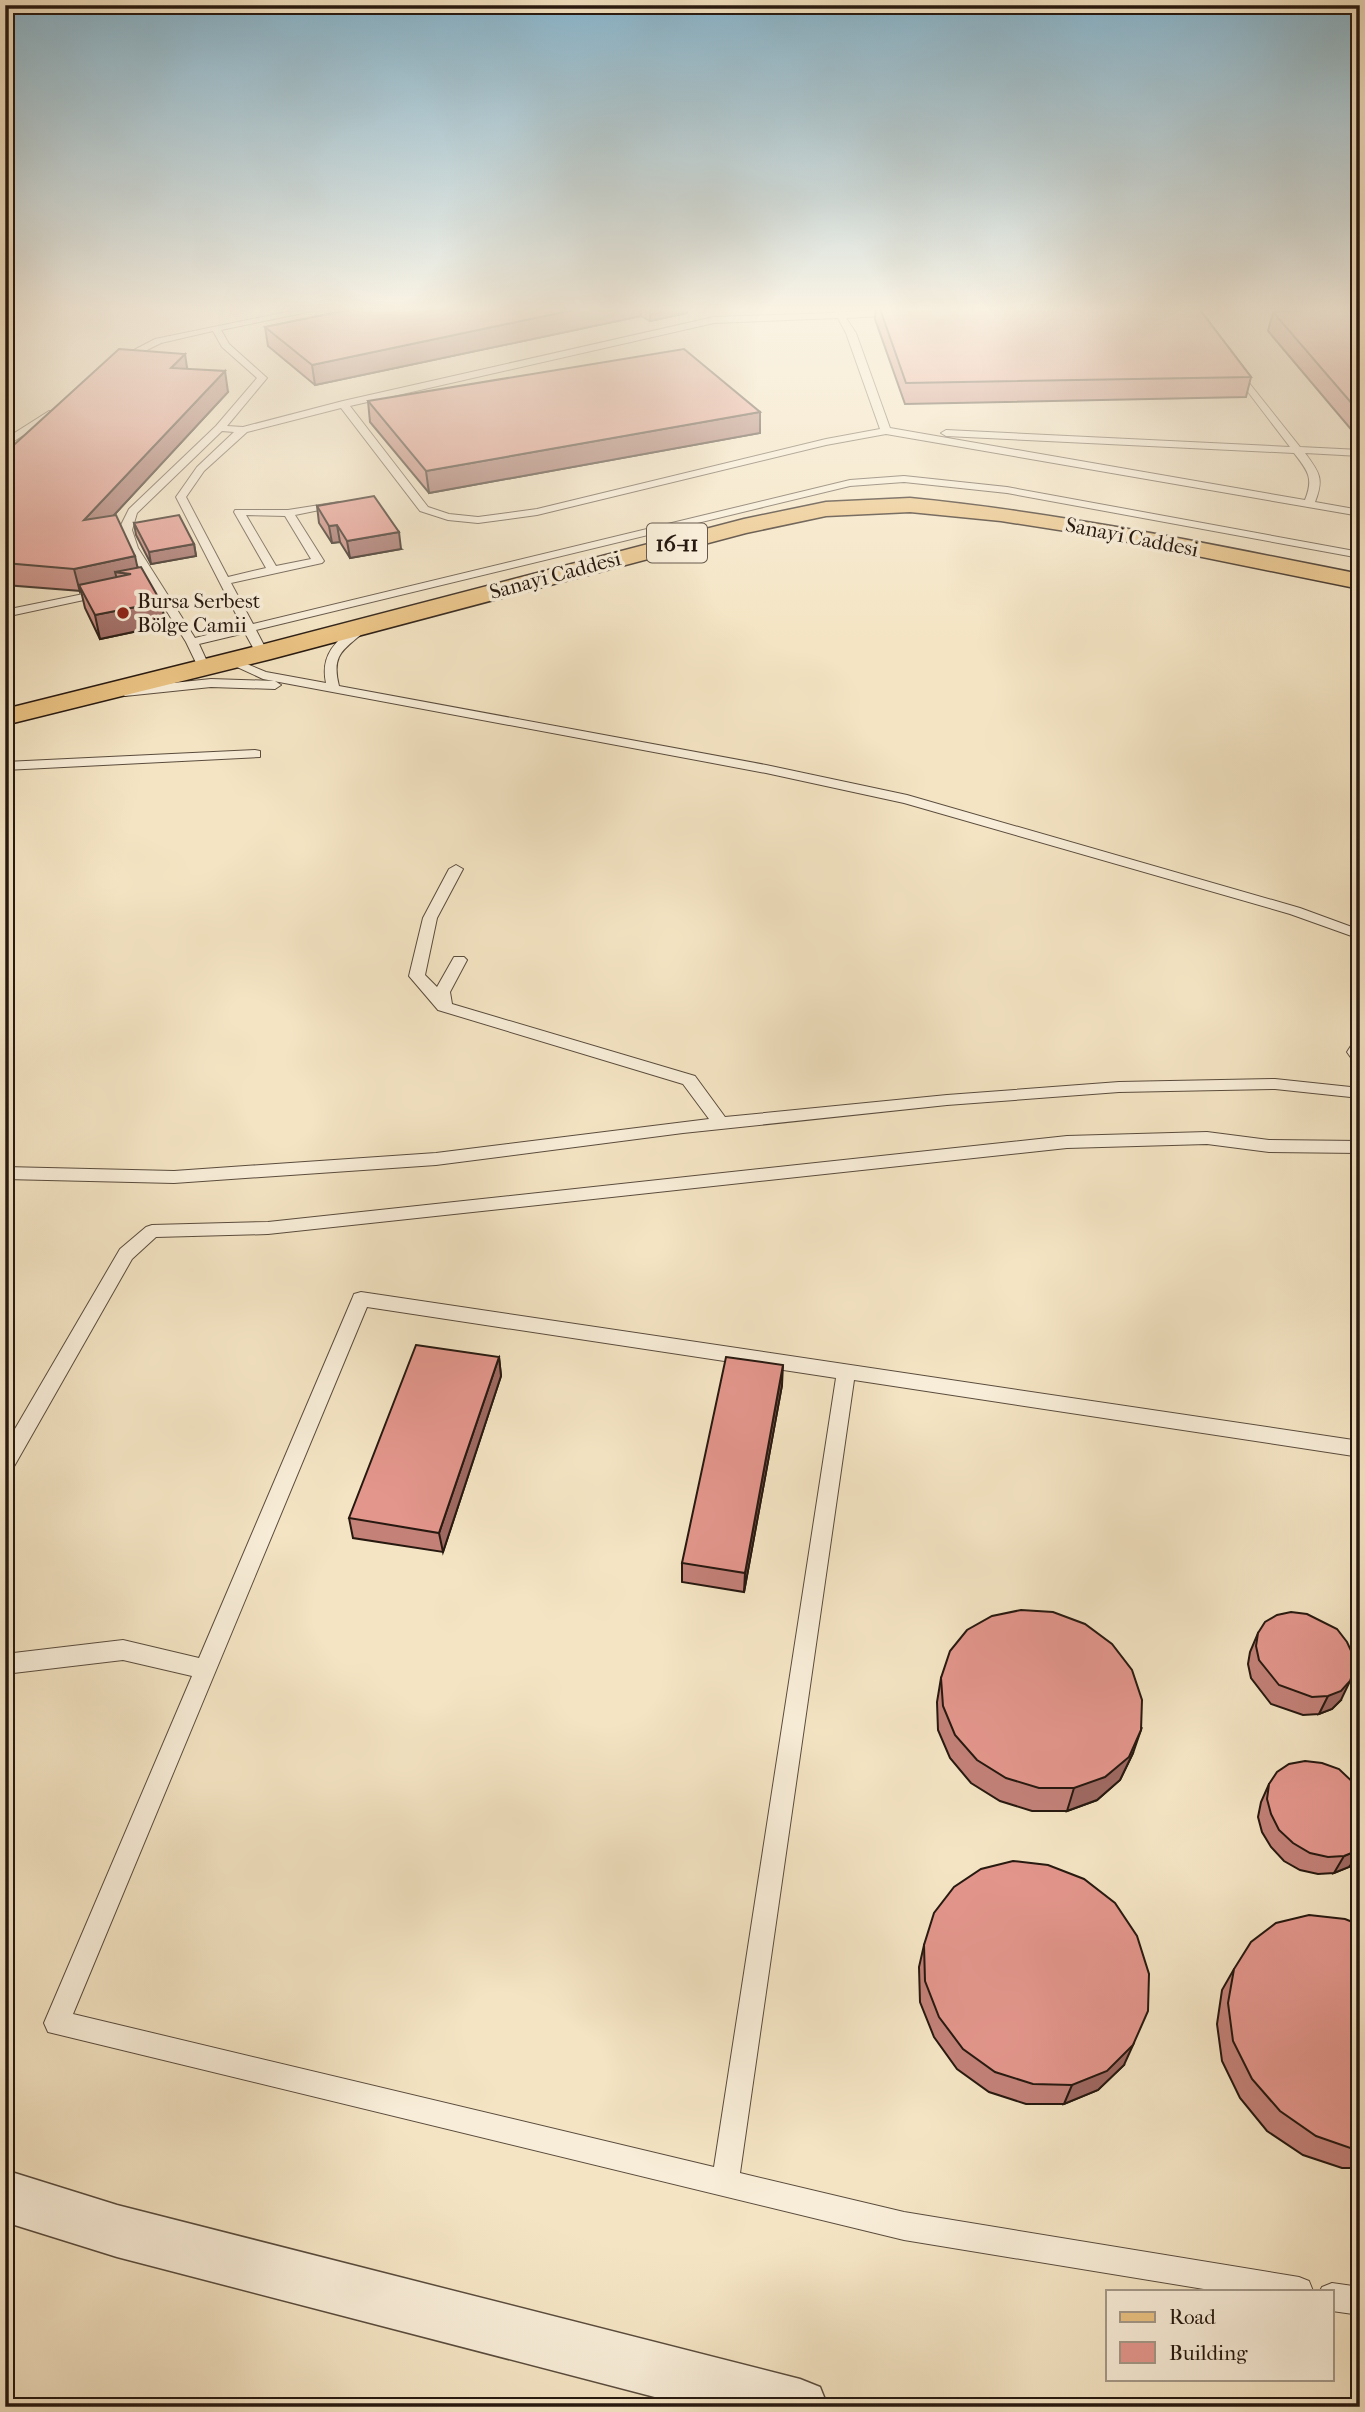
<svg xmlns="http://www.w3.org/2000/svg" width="1365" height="2412" viewBox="0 0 1365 2412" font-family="'IM FELL French Canon',serif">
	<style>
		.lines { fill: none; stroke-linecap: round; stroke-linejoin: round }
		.lane-casing { stroke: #5a4c3d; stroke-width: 2 }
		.street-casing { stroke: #5a4c3d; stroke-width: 3 }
		.primary-casing { stroke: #271910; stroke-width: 3 }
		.lane { fill: #f8edd8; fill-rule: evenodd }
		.street { fill: #f8edd8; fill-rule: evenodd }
		.primary { fill: #eac282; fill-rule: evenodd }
		.wall { fill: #c38178; stroke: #271910; stroke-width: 2 }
		.shaded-wall { fill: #9f6962; stroke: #271910; stroke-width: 2 }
		.building { fill: #e3968c; stroke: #271910; stroke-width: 2 }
		.poi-dot { fill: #8f2418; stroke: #f8edd8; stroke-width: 2.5 }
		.labels { text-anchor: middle; stroke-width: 7; stroke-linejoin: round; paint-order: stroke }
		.far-street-label { font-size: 21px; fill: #271910; stroke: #f8edd8 }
		.far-poi-label { font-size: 21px; fill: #271910; stroke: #f8edd8; text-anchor: start }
		.shield { fill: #f8edd8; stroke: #66594c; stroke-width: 2 }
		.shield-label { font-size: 23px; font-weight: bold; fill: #271910 }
	</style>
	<rect width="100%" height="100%" fill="#f4e4c3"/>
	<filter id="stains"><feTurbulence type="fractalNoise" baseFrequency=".00286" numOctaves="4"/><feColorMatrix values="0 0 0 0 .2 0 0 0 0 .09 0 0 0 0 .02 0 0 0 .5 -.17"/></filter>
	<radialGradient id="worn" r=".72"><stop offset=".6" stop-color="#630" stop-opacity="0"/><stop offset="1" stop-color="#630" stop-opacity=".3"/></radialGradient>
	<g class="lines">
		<g class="lane-casing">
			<g id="lane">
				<path d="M316,306H336L221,330L229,344L267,378L227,426L243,427L343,401L714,317L835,313L831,306H840L843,312L897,310L900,311V315L846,318L856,333L890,428L1305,500C1314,478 1308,471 1294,453L946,436L941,433L946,430L1290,447L1229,367L1234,364L1300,447L1360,450V456L1305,453C1320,473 1324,479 1315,502L1360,510V516L886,434L826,445L537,515L478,523L448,520L420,511L341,408L247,432L204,471L186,497L228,577L266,568L234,512L235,510H288L339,502L344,505L295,515L324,561L322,563L231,583L253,624L850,480L904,476L1007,487L1360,552V558L1007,493L904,482L850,486L256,630L268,653L262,657L256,653L245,633L199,644L210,668L200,671L186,642L124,543L121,525L129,509L216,426L257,378L222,347L213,331L161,343L121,363L113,361L155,339ZM838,318L846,333L880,429L826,439L537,509L478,517L449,514L428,507L350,406L714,323ZM222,431L234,432L197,467L176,497L242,626L195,638L138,548L132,530L137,513ZM246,515L285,516L311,559L276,566Z"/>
				<polygon points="1174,306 1254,306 1177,311"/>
				<polygon points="49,411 57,413 5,447 5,439"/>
				<polygon points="103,590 109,593 107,595 5,617 5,610"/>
				<path d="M358,625L368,628C347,649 330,651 339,686L766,765L907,795L1300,908L1360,930V939L1290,914L904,803L766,773L263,679L224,661L230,657L266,672L326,683C320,655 336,640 358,625Z"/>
				<polygon points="211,679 275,681 281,685 275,689 211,687 125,696 119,692 125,688"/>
				<polygon points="255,750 260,751 260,757 5,770 5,762"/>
				<polygon points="456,865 463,869 437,918 425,975 437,987 454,957 464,957 467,960 450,992 452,1004 695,1076 725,1117 947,1095 1119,1082 1275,1079 1360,1088 1360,1098 1275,1089 1119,1092 947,1105 683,1133 436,1165 174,1183 5,1179 5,1167 174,1171 436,1153 709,1119 683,1084 438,1010 409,976 423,918 449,869"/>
				<polygon points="1360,1040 1360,1063 1354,1062 1347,1052 1354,1041"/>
				<polygon points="1207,1132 1269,1140 1360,1141 1360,1153 1269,1152 1207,1144 1067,1148 268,1234 156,1237 132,1259 12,1470 5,1472 5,1446 120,1249 146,1227 152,1225 268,1222 1067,1136"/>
				<path d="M361,1292L1360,1441V1457L854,1380L740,2173L904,2212L1299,2277L1309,2281L1313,2291H1216L904,2240L48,2032L44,2023L192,1676L123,1660L5,1674V1654L123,1640L199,1658L352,1299L354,1294ZM367,1307L836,1378L714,2167L73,2014Z"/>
				<polygon points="1332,2283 1360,2287 1360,2315 1332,2311 1332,2291 1320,2291 1322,2287"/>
			</g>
		</g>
		<g class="street-casing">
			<polygon id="street" points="5,2170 117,2205 800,2379 820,2387 828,2407 693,2407 117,2257 5,2222"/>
		</g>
		<g class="primary-casing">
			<path id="primary" d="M910,498C1062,513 1210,544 1360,574V589L1104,537L1001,521L910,512L826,516L746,533L271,659L5,725V709L253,647L744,519L826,502Z"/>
		</g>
		<use href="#lane" class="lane"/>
		<use href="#street" class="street"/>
		<use href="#primary" class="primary"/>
	</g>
	<g class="wall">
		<polygon points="367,306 687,306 687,313 650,321 641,316 315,385 268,346 265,327"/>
		<polygon points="871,306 1197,306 1251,377 1246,397 905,404 875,319 876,308 871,308"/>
		<polygon points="1278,306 1360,306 1360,440 1268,331 1273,312 1282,312"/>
		<polygon points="187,369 228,392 114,515 137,568 166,625 100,639 85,608 81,591 5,585 5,453"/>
		<polygon points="368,401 760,412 760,433 429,493 370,422"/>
		<polygon points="317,506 401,549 350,558 340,542 332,543 319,523"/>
		<polygon points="134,523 194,544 196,556 151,564 136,535"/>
		<polygon points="499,1357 501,1376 443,1552 353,1538 349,1518"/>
		<polygon points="782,1385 744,1592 682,1582 682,1563"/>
		<polygon points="1258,1633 1341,1700 1332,1709 1319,1714 1303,1715 1271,1704 1251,1678 1248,1664 1250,1652"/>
		<polygon points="941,1678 1133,1753 1120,1780 1097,1800 1067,1811 1032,1811 1000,1801 971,1783 950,1758 938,1730 937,1702"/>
		<polygon points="1269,1784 1360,1789 1360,1854 1349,1867 1334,1873 1318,1874 1300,1870 1284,1861 1271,1847 1262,1832 1258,1817 1261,1802"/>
		<polygon points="1360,1925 1360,2168 1342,2168 1303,2155 1267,2131 1240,2098 1222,2061 1217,2024 1222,1990 1234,1969"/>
		<polygon points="924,1945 1124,2065 1098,2090 1064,2104 1026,2104 989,2092 957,2069 934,2037 920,2002 919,1967"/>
	</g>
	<g class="shaded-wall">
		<polygon points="592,306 641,306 641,316 315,385 312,365"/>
		<polygon points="650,306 687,306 687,313 650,321"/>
		<polygon points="185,354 188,374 171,368"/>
		<polygon points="225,371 228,392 89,542 84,520"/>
		<polygon points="760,412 760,433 429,493 426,471"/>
		<polygon points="337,525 340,542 332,543 329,526"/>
		<polygon points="399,532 401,549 350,558 347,541"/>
		<polygon points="194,544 196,556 151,564 149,552"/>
		<polygon points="135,556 140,579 131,574 115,572 118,583 79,585 81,591 80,592 74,569"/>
		<polygon points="161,602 166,625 100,639 95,615"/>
		<polygon points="499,1357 501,1376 443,1552 439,1533"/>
		<polygon points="783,1365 782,1385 744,1592 745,1573"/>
		<polygon points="1350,1681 1341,1700 1332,1709 1319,1714 1328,1696"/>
		<polygon points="1141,1730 1133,1753 1120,1780 1097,1800 1067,1811 1074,1788"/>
		<polygon points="1360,1849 1360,1854 1358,1856 1349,1867 1334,1873 1344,1856"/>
		<polygon points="1133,2045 1124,2065 1098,2090 1064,2104 1072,2085"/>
	</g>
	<g class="building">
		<polygon points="367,306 592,306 312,365 265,327"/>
		<polygon points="879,306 1197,306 1251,377 906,383"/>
		<polygon points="1298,306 1360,306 1360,413 1273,312 1302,311"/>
		<polygon points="119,349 185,354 171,368 225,371 84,520 116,515 135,556 74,569 5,563 5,453"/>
		<polygon points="684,349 760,412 426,471 368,401"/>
		<polygon points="374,496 399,532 347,541 337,525 329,526 317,506"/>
		<polygon points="179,515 194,544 149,552 134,523"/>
		<polygon points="141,567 161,602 95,615 79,585 131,574 115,572"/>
		<polygon points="416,1345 499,1357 439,1533 349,1518"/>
		<polygon points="726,1357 783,1365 745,1573 682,1563"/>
		<polygon points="1021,1610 1053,1612 1085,1624 1112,1644 1132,1670 1142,1700 1141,1730 1129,1757 1105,1777 1074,1788 1039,1788 1006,1778 977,1760 955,1735 943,1706 941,1678 950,1651 967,1630 992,1616"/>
		<polygon points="1291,1612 1307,1614 1337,1629 1347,1642 1353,1655 1354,1669 1350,1681 1341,1691 1328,1696 1312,1697 1279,1685 1259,1660 1256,1646 1258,1633 1265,1622 1277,1615"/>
		<polygon points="1305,1761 1322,1763 1339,1769 1360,1789 1360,1849 1359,1850 1344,1856 1328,1857 1310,1853 1293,1843 1279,1830 1271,1814 1267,1799 1269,1784 1277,1772 1289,1764"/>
		<polygon points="1013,1861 1048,1865 1084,1879 1115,1903 1137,1936 1149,1974 1148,2011 1133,2045 1107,2071 1072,2085 1033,2084 995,2072 963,2049 939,2017 925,1981 924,1945 934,1913 954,1887 981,1869"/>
		<polygon points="1309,1915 1345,1919 1360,1925 1360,2149 1356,2150 1316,2136 1280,2111 1252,2079 1233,2041 1228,2003 1234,1969 1251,1942 1276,1923"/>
	</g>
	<linearGradient id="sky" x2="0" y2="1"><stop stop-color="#89b8d1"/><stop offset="0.48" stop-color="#faf3e4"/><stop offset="1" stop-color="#faf3e4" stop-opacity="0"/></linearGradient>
	<rect width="1365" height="644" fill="url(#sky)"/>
	<circle class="poi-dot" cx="123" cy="613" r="7"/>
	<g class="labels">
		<g class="far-street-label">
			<text transform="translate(1132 537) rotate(11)" y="7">Sanayi Caddesi</text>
			<text transform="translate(555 575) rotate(-15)" y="7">Sanayi Caddesi</text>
		</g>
		<g class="far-poi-label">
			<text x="137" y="608">Bursa Serbest<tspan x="137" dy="24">Bölge Camii</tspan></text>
		</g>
		<rect class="shield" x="647" y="523.5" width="60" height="39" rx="5"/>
		<g class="shield-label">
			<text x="677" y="551">16-11</text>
		</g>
	</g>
	<rect width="1365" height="2412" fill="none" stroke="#f4e4c3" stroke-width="28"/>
	<rect x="7" y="7" width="1351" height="2398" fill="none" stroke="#271910" stroke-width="3.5"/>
	<rect x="14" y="14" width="1337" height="2384" fill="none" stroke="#271910" stroke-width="2"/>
	<rect x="1106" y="2290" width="228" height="91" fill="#f8edd8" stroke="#a49888" stroke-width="2"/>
	<rect x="1120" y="2312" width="35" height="10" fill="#eac282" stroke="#a49888" stroke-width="2"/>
	<text x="1169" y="2324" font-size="21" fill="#271910">Road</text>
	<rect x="1120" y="2342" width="35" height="21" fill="#e3968c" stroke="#a49888" stroke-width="2"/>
	<text x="1169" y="2360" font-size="21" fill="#271910">Building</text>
	<rect width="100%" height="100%" filter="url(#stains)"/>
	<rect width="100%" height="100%" fill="url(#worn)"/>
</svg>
